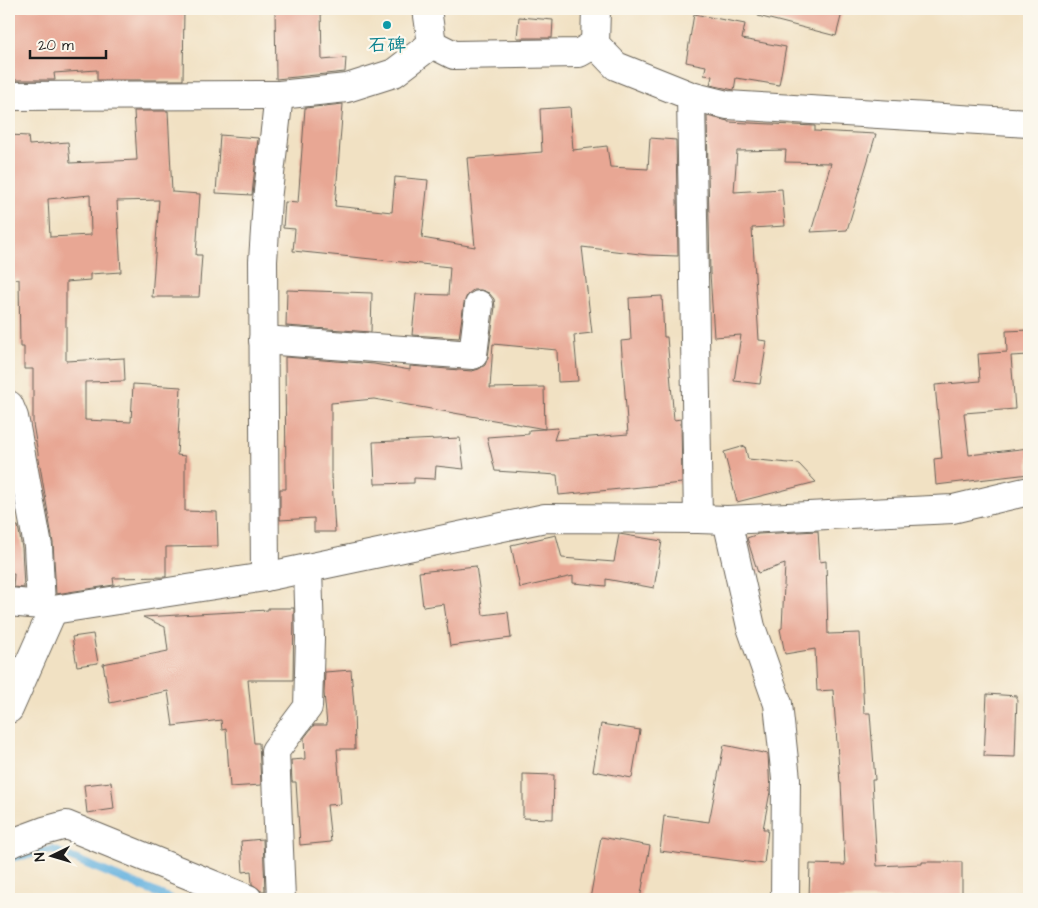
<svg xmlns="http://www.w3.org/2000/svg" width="1038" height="908" viewBox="0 0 1038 908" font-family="'Architects Daughter','Klee One',sans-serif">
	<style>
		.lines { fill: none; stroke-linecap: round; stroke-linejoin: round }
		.stream { stroke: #66b2df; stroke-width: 8 }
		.building { fill: #e8a794; fill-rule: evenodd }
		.street-casing { stroke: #676156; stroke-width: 30 }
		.street { stroke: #fff; stroke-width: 28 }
		.culture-dot { fill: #0f9aa8; stroke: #fbf7ec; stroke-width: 2 }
		.labels { text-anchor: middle; stroke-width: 4.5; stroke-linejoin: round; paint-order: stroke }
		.culture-label { font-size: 19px; font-weight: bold; fill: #0d838f; stroke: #fbf7ec }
	</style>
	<rect width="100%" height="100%" fill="#fbf7ec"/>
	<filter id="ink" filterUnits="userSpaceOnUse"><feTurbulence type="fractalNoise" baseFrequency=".02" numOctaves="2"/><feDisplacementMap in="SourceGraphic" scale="10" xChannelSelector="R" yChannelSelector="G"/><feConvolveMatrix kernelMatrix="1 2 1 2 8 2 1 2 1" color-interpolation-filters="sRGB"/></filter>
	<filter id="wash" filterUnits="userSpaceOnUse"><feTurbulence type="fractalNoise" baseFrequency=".0096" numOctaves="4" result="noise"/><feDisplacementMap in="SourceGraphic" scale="20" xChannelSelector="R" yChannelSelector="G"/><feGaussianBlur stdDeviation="1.12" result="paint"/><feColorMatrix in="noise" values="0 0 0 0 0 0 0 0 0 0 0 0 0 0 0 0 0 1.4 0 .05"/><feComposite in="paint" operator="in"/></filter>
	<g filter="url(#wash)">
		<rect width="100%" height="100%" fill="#f1e1c3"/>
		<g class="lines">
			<polyline class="stream" points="9,858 53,850 171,899"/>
		</g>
		<g id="blocks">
			<g class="building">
				<polygon points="9,9 184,9 183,80 97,80 97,70 54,73 55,80 9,80"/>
				<polygon points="275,9 321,9 322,60 346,58 345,72 276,79"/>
				<polygon points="759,9 843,9 836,36 758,16"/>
				<polygon points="694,14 745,24 742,39 786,47 779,85 736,78 734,90 710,85 712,76 704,75 706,66 686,62"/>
				<polygon points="519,17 553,20 552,38 517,38"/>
				<polygon points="343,104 335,206 392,212 395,177 428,180 422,238 475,247 467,158 542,152 540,109 570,107 573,150 607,146 610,167 648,169 650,138 676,140 678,256 648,255 582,247 592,333 574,335 578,381 558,382 557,350 493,344 490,388 544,387 545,429 374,399 331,403 331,479 332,479 335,532 314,532 314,518 280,520 280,489 286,489 285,357 374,364 410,370 410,366 472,371 479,369 485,365 488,357 495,307 494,299 489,293 481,290 473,290 467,295 464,303 459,338 412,335 416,294 448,295 450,267 293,251 295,229 283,228 285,202 298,203 305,108"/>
				<path d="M134,111H168L172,192L200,194L196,255H202L199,297H152L159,200L117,201L121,272L90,274V280L66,282V361L124,358L125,381L85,382V420L131,422L133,384L181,387L177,455L185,456V511L217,512L218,546L166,547V577L113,578L114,585L56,594L53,543L33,424V369H24V347H20L19,279L9,280V135L28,136L29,145L68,142L70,163L137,160ZM90,195L91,235L50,237L48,199Z"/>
				<polygon points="707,116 728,121 728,122 815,126 815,131 876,134 847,230 811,232 831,163 785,162 786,150 737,151 734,192 782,189 785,226 752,228 759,340 767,341 760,384 734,381 741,335 714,337 710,273"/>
				<polygon points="220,135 258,138 252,195 216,193"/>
				<polygon points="287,290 372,293 371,332 286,326"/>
				<polygon points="662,296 664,337 667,337 674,420 681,419 682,483 559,495 557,475 495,471 487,437 529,434 529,430 558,428 554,440 628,434 621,341 631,340 629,298"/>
				<polygon points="1029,330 1029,355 1011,356 1015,409 964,413 969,455 1029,448 1029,474 936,485 934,459 942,458 935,385 980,381 978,354 1007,352 1006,331"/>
				<polygon points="460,438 464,469 436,466 435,479 414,478 414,483 375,484 373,442"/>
				<polygon points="745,446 748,459 799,464 816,482 737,502 724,452"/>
				<polygon points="9,526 18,526 22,548 24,588 13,587 14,574 9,574"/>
				<polygon points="818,531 820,562 826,561 828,634 860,633 864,713 870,713 875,780 872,780 877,866 922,864 922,862 962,862 962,899 809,899 810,864 845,865 841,783 840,783 833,690 817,691 815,649 785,654 780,629 782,628 785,564 758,573 747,538 758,534"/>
				<polygon points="619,534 662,541 654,588 606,579 606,586 573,583 573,576 520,588 511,545 556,535 562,558 614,562"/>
				<polygon points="476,566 483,615 508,612 511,638 450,646 444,604 423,607 419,572"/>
				<polygon points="268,608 294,608 293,680 248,680 254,743 259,743 261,785 230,787 226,729 222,730 221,720 173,726 168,691 110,703 103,664 168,651 165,627 143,617 268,610"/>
				<polygon points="93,634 98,663 77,666 72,637"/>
				<polygon points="351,670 354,706 355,749 337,749 341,804 327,805 331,842 300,845 296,782 292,782 291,760 305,759 304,738 314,725 327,725 324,693 325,672"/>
				<polygon points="987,694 1017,696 1015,757 984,756"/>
				<polygon points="601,724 640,730 632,778 593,771"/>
				<polygon points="724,745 768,754 770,792 763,829 768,829 764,864 660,851 664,816 709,822"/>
				<polygon points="523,774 554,775 553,819 523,818"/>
				<polygon points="111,782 114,809 87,813 84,785"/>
				<polygon points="601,837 650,846 640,899 590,899"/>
				<polygon points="263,839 265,891 261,891 252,884 251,871 243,872 241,841"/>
			</g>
		</g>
	</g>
	<g filter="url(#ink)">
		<use href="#blocks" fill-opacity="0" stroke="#676156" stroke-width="1"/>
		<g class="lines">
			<g class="street-casing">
				<g id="street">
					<polyline points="427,9 432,44"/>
					<polyline points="596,9 595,44 616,66 691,96 727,105 1029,123"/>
					<polyline points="432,44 454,55 579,53 595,44"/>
					<polyline points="9,96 279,95 347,88 394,73 432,44"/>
					<polyline points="691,96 698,519"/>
					<polyline points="263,340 473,355 479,305"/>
					<polyline points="9,405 14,417 38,546 41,605"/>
					<polyline points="727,520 751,627 778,704 786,779 785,899"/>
					<polyline points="265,577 263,261 267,200 279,95"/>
					<polyline points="9,602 41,605 53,610 265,577 545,518 698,519 727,520 953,509 1029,491"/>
					<polyline points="9,709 53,610"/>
					<polyline points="9,844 44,831 66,825 248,899"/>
					<polyline points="281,899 275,751 308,707 310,638 308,568"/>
				</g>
			</g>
			<use href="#street" class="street"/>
		</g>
	</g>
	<circle class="culture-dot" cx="387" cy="25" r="5"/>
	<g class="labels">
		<g class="culture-label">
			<text x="387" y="51">石碑</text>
		</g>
	</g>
	<rect width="1038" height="908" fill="none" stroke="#fbf7ec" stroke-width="30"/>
	<g transform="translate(52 856) rotate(265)" stroke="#fbf7ec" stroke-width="4" paint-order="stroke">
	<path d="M0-4L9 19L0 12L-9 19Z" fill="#1c1c1c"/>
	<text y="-8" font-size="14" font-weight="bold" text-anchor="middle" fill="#1c1c1c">N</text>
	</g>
	<path d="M30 50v8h76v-8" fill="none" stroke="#1c1c1c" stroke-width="2.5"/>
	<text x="38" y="50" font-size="15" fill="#1c1c1c" stroke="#fbf7ec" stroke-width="4" paint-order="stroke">20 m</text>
</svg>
